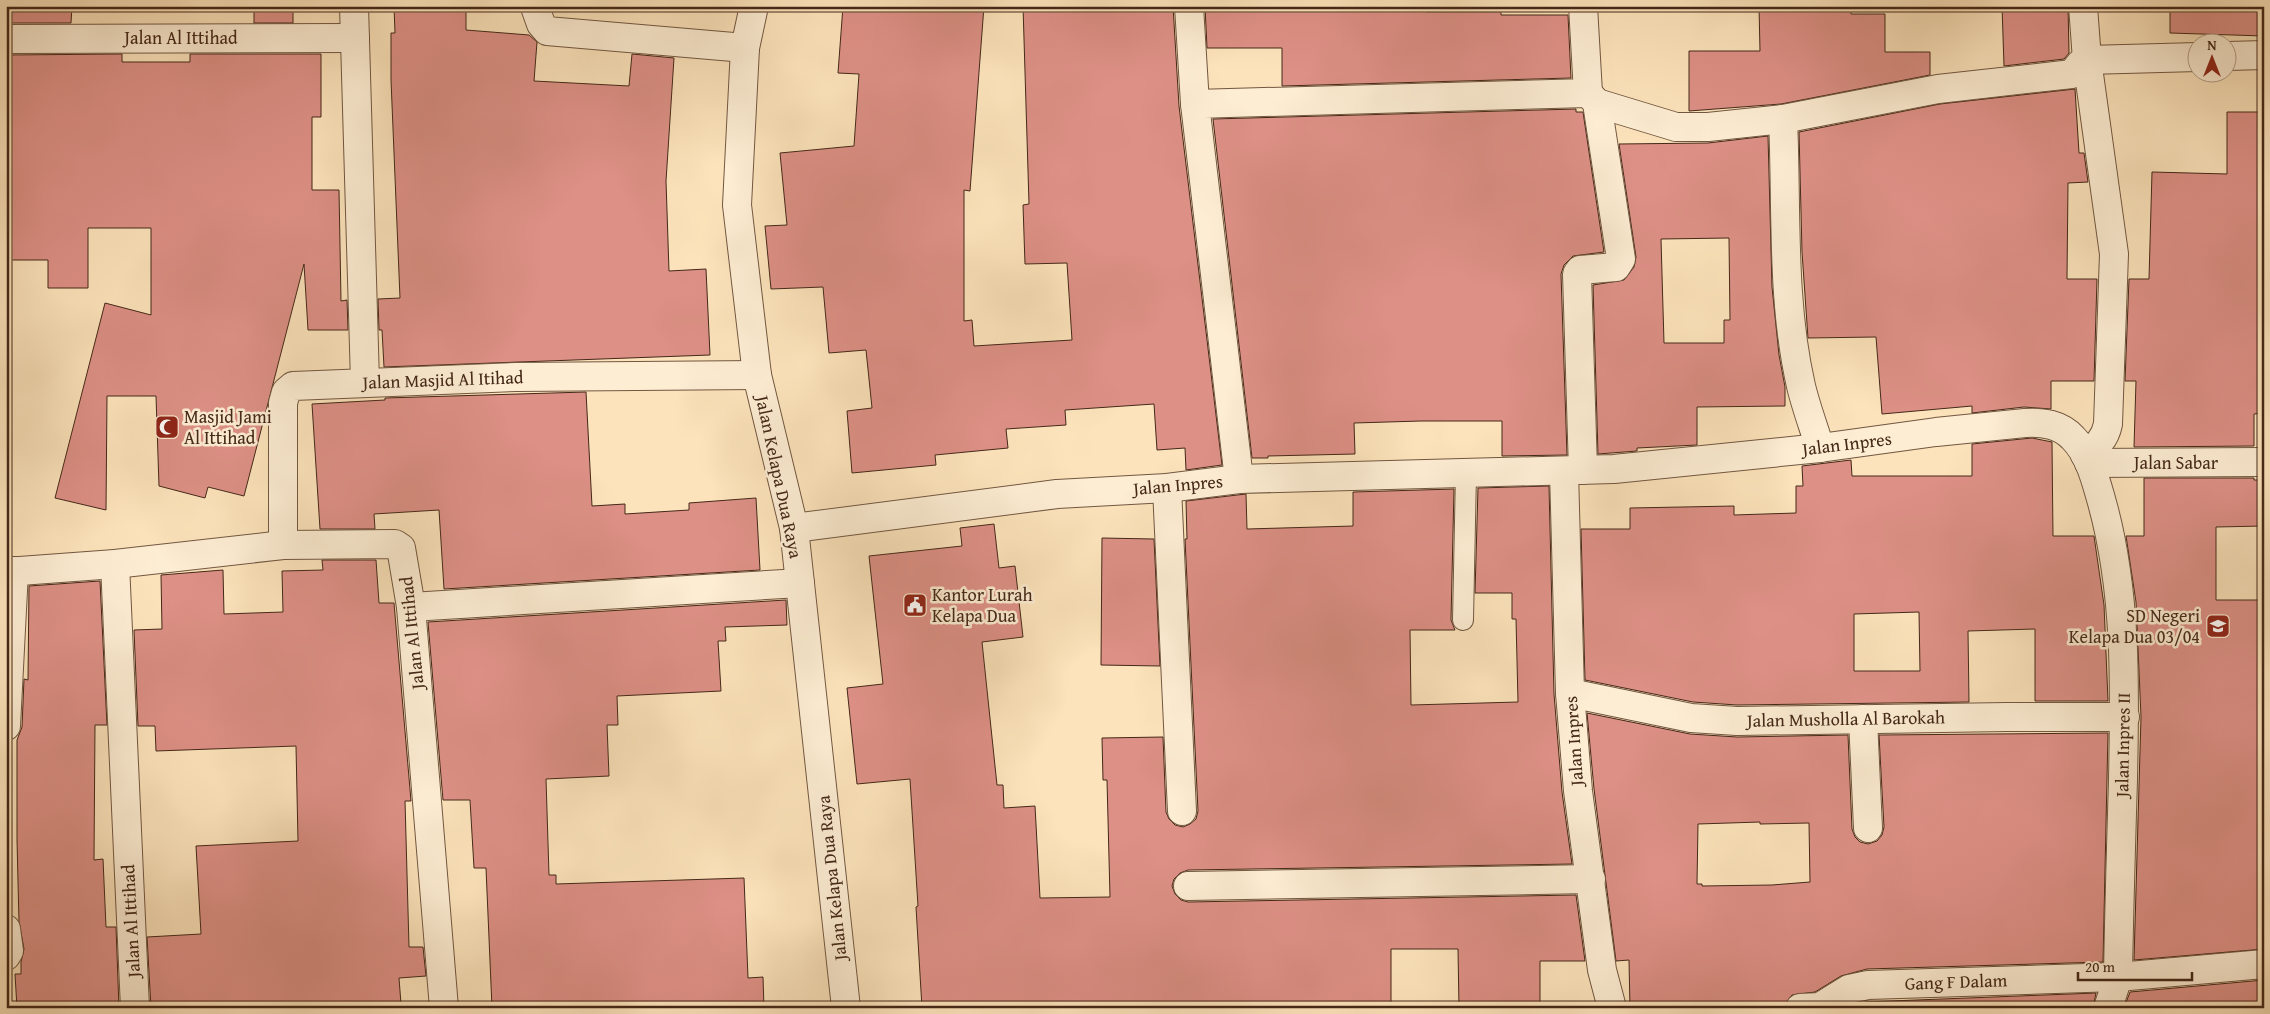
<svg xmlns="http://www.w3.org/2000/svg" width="2270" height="1014" viewBox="0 0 2270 1014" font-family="'Gentium Book Plus',serif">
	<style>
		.building { fill: #dd9086; stroke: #442818; fill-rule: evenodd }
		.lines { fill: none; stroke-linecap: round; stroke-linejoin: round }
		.service-casing { stroke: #725741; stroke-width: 22 }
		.minor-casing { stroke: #725741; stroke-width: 30 }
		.tertiary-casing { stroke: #725741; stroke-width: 30 }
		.service { stroke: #fdedd3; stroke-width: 20 }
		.minor { stroke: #fdedd3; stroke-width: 28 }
		.tertiary { stroke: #fdedd3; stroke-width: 28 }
		.labels { text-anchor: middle; stroke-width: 5; stroke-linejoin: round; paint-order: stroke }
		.street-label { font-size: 18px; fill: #442818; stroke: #fdedd3 }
		.poi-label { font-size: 18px; fill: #442818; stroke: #fdedd3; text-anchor: start }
	</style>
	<rect width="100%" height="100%" fill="#fce3bb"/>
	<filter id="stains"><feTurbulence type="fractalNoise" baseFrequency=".004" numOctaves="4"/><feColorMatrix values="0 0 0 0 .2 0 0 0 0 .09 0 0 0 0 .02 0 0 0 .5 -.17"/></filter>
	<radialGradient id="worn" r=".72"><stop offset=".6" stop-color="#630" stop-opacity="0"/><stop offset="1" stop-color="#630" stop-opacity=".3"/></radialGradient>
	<g class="building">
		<polygon points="6,6 72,6 71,23 6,23"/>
		<rect x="254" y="6" width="39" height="17"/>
		<polygon points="394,6 466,6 466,30 529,35 537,42 534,81 629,86 632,54 674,58 666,181 669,271 706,269 710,355 384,367 382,330 379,330 378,299 400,298 391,80 391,33 395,33"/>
		<polygon points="843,6 984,6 970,191 964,190 964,321 972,320 974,346 1072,340 1067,263 1025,264 1023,205 1029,204 1023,6 1173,6 1179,106 1222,465 1186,470 1185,448 1157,450 1154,404 1065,410 1066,425 1006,429 1008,448 935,455 936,465 852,473 847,411 872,408 866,350 829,353 823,287 771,289 765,226 787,225 780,153 854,146 859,74 838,73"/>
		<polygon points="1205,6 1426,6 1426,12 1501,12 1501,15 1568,15 1571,78 1282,86 1282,48 1207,48"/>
		<polygon points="1759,6 1851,6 1851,14 1885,14 1885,52 1930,52 1930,75 1781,104 1689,111 1689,51 1760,51"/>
		<polygon points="2002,6 2068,6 2069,53 2064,59 2004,66"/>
		<polygon points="2170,6 2264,6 2264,36 2170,33"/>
		<polygon points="122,54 122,62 190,62 190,54 321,54 321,117 312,117 312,190 339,190 341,301 347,300 348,330 308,330 304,264 244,496 208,487 205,498 159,486 156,396 107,396 106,510 55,498 105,303 151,315 151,228 88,228 88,288 48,288 48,260 6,260 6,55"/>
		<polygon points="2075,89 2079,153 2084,153 2088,182 2068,183 2067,279 2097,279 2094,381 2051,381 2051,409 2024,407 1972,413 1972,406 1882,414 1876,337 1808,338 1802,252 1799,132 1940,104"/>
		<polygon points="1576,109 1576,112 1583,112 1604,252 1573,256 1564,265 1561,274 1567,455 1502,456 1502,421 1421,421 1354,423 1355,454 1268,456 1268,458 1252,458 1213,119"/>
		<polygon points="2227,112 2264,112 2264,413 2254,414 2254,446 2134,447 2136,381 2125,381 2129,279 2149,279 2152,172 2227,174"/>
		<path d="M1768,136L1772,287L1779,355L1785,387V406L1697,407V445L1637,448V451L1598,454L1593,285L1624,280L1634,267L1636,257L1619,144L1708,143ZM1729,238L1730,320H1724V343H1664L1661,239Z"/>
		<polygon points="586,392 592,506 625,504 625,514 689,510 689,503 756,498 760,570 444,589 439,510 374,514 375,529 320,529 312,404 385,400 385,398"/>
		<path d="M2032,438L2052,442L2053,536H2094L2104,605L2108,701H2035V629L1968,631L1969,702L1737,705L1693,702L1585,680L1581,529H1630V508L1734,506V515L1796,513V486H1803L1802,466L1851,460L1852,476H1972V444ZM1919,612L1920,671H1854V614Z"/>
		<polygon points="2144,478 2254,478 2254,480 2264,480 2264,526 2216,527 2216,600 2264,600 2264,949 2134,960 2141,717 2136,602 2126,536 2144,536"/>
		<polygon points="1549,486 1554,694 1562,792 1572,864 1188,870 1180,873 1174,879 1172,886 1175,894 1181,900 1188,902 1576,895 1585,961 1540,961 1540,1008 1459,1008 1458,949 1391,949 1391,1008 1207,1008 1207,1006 922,1008 916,907 918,906 910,779 857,784 847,688 883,684 869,556 962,546 960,528 994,524 999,568 1015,566 1023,637 982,642 997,785 1003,785 1004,808 1035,806 1040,898 1110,897 1107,780 1103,780 1102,738 1163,737 1166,812 1169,819 1175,825 1183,827 1190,824 1196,819 1198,811 1185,539 1187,539 1186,501 1246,494 1247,529 1353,526 1353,492 1454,489 1451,620 1455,630 1410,630 1411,705 1518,702 1516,619 1512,619 1512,593 1475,593 1478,488"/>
		<polygon points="1102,538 1154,539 1160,666 1101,665"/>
		<polygon points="322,560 376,560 379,603 394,603 411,801 405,801 409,947 423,947 426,976 399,978 401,1004 336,1008 151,1008 147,937 201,934 196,846 298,841 296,746 156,751 155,726 138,726 134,630 162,629 161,575 223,570 224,614 283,612 282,571 323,570"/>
		<polygon points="100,581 107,725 95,725 94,860 103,859 106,927 116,927 119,1008 17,1008 15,974 21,974 21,962 24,949 19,922 17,840 17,740 22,727 24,679 28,680 29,586"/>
		<polygon points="786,600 787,625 725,627 726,641 718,641 721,691 617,696 618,725 607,725 609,776 546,779 549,875 556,875 556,884 744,878 748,978 763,977 764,1008 492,1008 486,868 474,868 470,800 443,800 428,622"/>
		<path d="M1587,713L1690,734L1737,737L1848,735L1852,829L1855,837L1860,842L1868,844L1877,841L1882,835L1884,827L1879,735L2108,733L2103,962L1867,969L1841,976L1815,992L1792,995L1786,1003H1776V1006L1630,1008L1629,960L1616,961L1594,789ZM1760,822V824L1809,823L1810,882L1772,885L1702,886V884H1697L1698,824Z"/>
		<polygon points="2264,980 2264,1004 2252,1004 2252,1008 2124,1008 2130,992"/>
		<polygon points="2096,993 2093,1008 1873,1007 1872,1002 1865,1002"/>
	</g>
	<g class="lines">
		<g class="service-casing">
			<polyline id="service" points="1463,620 1466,473"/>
		</g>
		<g class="minor-casing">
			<g id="minor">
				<polyline points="354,6 365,382"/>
				<polyline points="1189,6 1195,104"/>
				<path d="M2083,6L2087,60L2114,254L2108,424C2105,439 2097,446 2085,455"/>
				<polyline points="535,7 541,24 547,31 745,48"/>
				<polyline points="6,39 355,38"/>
				<polyline points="2228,56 2264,55"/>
				<polyline points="1597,103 1676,127 1708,127 1783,119 1938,89 2072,74 2080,64 2087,60 2198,57"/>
				<path d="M1783,119C1787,207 1781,299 1801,386C1806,407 1814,428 1820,448"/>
				<polyline points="2089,463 2264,462"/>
				<polyline points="1583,470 1577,274 1580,270 1616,267 1621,259 1597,103 1588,93"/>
				<polyline points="1564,471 1570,693 1578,791 1602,970 1612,1008"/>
				<polyline points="1239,479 1195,104 1588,93 1583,6"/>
				<polyline points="1167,488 1182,811"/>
				<path d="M794,528L1057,494L1167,488L1239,479L1614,469L1820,448L1936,432L2025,423C2043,422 2060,424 2073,438C2089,454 2095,478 2101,499C2127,590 2125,686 2123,780C2121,846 2119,911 2118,977L2108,1008"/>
				<polyline points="283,545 283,403 286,392 293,386 516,377 757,375"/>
				<polyline points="115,564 135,1008"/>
				<polyline points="6,572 115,564 283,545 395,544 401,548 411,607 444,1008"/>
				<polyline points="411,607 800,583"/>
				<polyline points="1570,693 1691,718 1737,721 2007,717 2125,717"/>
				<polyline points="1863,719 1868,828"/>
				<polyline points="6,726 14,571"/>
				<polyline points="1188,886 1591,879"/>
				<polyline points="6,929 9,951 6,956"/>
				<polyline points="1800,1008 1820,1007 1849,989 1868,985 2118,977 2264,964"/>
			</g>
		</g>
		<g class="tertiary-casing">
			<polyline id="tertiary" points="754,6 745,48 737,205 757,375 794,528 846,1008"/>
		</g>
		<use href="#service" class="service"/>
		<use href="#minor" class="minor"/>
		<use href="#tertiary" class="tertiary"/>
	</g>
	<defs>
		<g id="mosque-square" transform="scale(1.25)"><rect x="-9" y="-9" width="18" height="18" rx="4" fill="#8f2418" stroke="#fdedd3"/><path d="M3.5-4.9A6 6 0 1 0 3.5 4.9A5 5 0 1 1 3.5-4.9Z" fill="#fff"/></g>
		<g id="civic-square" transform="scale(1.25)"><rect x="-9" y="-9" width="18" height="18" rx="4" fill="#8f2418" stroke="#fdedd3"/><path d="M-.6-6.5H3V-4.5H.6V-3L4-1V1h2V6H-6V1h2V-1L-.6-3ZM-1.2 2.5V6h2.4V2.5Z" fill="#fff"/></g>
		<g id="school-square" transform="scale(1.25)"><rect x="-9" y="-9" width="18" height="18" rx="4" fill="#8f2418" stroke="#fdedd3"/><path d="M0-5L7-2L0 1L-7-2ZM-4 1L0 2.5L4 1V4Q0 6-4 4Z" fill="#fff"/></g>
	</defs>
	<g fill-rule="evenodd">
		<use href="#mosque-square" x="167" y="427"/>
		<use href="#civic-square" x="915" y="605"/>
		<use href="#school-square" x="2218" y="626"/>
	</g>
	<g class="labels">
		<g class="street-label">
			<text x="181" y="44">Jalan Al Ittihad</text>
			<text transform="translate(443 380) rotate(-2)" y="6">Jalan Masjid Al Itihad</text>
			<text transform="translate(1847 444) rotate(-7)" y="6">Jalan Inpres</text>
			<text x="2176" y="469">Jalan Sabar</text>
			<text transform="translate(779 477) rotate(78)" y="6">Jalan Kelapa Dua Raya</text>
			<text transform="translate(1178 485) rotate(-5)" y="6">Jalan Inpres</text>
			<text transform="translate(412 633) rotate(-96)" y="6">Jalan Al Ittihad</text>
			<text transform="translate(1846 719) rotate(-1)" y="6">Jalan Musholla Al Barokah</text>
			<text transform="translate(1574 741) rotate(-94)" y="6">Jalan Inpres</text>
			<text transform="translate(2123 745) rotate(-89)" y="6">Jalan Inpres II</text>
			<text transform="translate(832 878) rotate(-96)" y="6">Jalan Kelapa Dua Raya</text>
			<text transform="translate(131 921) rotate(-93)" y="6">Jalan Al Ittihad</text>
			<text transform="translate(1956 982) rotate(-2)" y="6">Gang F Dalam</text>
		</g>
		<g class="poi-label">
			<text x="184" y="423">Masjid Jami<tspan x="184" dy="21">Al Ittihad</tspan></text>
			<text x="932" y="601">Kantor Lurah<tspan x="932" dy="21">Kelapa Dua</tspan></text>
			<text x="2200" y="622" text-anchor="end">SD Negeri<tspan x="2200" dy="21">Kelapa Dua 03/04</tspan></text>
		</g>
	</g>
	<rect width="2270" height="1014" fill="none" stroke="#fce3bb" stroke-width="25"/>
	<rect x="8" y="8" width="2255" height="999" fill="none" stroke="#442818" stroke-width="2.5"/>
	<rect x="12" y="12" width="2245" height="989" fill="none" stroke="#442818"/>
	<g transform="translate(2212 58)"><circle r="24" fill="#fdedd3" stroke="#b39e88"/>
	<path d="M0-4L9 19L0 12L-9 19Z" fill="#8f2418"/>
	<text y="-8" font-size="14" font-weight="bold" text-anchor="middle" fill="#442818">N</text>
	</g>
	<path d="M2078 972v8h114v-8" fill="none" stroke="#442818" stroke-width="2.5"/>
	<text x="2085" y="972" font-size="15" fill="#442818" stroke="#fdedd3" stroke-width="4" paint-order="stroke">20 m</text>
	<rect width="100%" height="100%" filter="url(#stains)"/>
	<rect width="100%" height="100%" fill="url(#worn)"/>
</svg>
